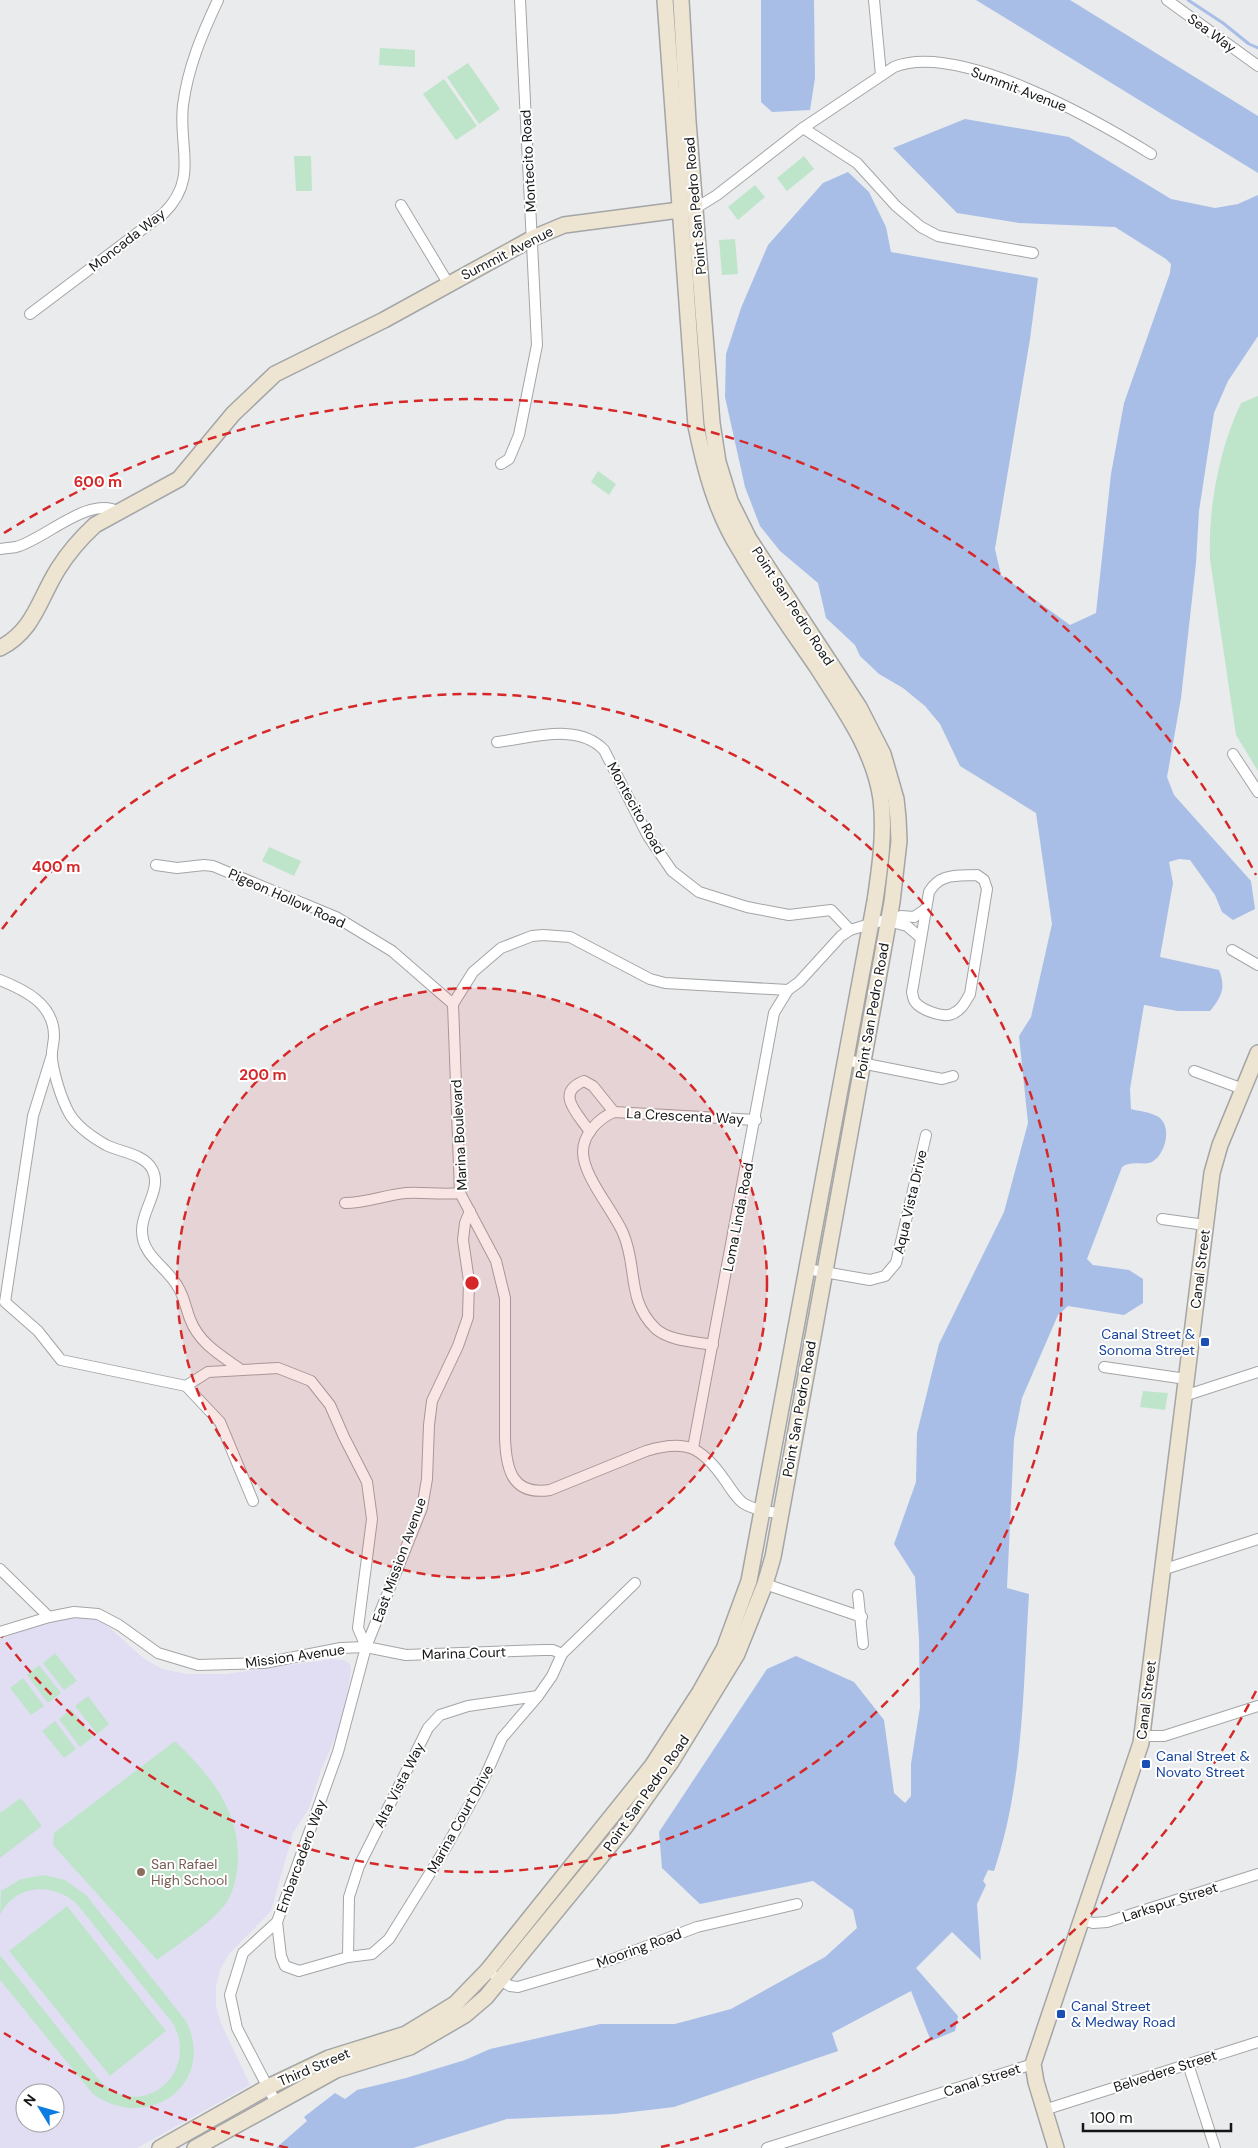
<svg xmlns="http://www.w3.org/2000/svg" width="1258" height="2148" viewBox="0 0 1258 2148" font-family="'DM Sans',sans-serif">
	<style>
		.education { fill: #e1def4; fill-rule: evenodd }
		.green { fill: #bee5ca }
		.water { fill: #a8bee7 }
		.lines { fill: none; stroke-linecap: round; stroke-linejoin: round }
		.stream { stroke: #a8bee7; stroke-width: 3 }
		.street-casing { stroke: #a4a5a7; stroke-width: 12 }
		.secondary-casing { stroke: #a4a5a7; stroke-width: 18 }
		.street { stroke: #fff; stroke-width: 10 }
		.secondary { stroke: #ede5d1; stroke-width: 15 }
		.ring { fill: none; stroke: #d62828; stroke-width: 2.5; stroke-dasharray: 9 6 }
		.transit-dot { fill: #1a4fb4; stroke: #fff; stroke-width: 2 }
		.education-dot { fill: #8d6e63; stroke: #fff; stroke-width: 2 }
		.labels { text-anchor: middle; stroke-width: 4; stroke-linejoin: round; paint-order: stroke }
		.street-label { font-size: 14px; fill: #151616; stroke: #fff }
		.transit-label { font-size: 14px; fill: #164399; stroke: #fff; text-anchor: start }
		.education-label { font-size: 14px; fill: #785e54; stroke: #fff; text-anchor: start }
		.centre { fill: #d62828; stroke: #fff; stroke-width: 2.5 }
		.ring-label { font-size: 15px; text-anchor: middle; font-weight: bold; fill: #d62828; stroke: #fff; stroke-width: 4; stroke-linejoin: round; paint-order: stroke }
	</style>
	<rect width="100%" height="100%" fill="#e9ebed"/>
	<path class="education" d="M79,1616L95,1618L109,1627L143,1658L162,1669L187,1674H226L332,1659L344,1660L350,1664L351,1671L347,1696L336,1736L321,1770L309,1808L293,1833L271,1911L229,1954L220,1970L216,1987V2006L221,2023L250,2085L137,2148H0V1639L62,1618ZM25,2093H55V2123H25Z"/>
	<g class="green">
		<polygon points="380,48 415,50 415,67 379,65"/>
		<polygon points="468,63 500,109 479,124 447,77"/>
		<polygon points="444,79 477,126 456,140 423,94"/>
		<polygon points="311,156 312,191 296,191 294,156"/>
		<polygon points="804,156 814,169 787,191 777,178"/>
		<polygon points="755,185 765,197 738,220 728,207"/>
		<polygon points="735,239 738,274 722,275 719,240"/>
		<path d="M1258,396V771L1236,735L1210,559C1208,508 1219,449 1241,403Z"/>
		<polygon points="598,471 616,484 609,495 591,482"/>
		<polygon points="269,847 301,861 294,876 262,861"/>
		<polygon points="1143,1391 1168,1393 1165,1410 1140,1407"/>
		<polygon points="55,1653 77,1681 64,1690 43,1663"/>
		<polygon points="39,1665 61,1693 48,1703 27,1675"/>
		<polygon points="23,1678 44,1706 31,1715 10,1688"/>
		<polygon points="88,1696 109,1724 97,1734 75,1706"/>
		<polygon points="71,1709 93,1737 80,1747 59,1719"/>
		<polygon points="55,1721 76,1749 64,1758 42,1731"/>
		<path d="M175,1741C210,1775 240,1810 238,1862C237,1875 234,1890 227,1902C213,1922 177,1945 157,1960L53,1845L54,1833Z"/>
		<polygon points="21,1798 42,1826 0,1858 0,1813"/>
		<path d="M45,1875L65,1880L86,1895L186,2021C217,2083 149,2134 93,2094L0,1980V1955L100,2081C140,2122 199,2076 174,2025L76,1903C52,1882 15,1884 0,1915L1,1891L21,1879Z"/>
		<polygon points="67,1906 166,2031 110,2076 9,1951"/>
	</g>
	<g class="water">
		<polygon points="761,0 814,0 815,78 810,110 772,112 761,102"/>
		<polygon points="976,0 1070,0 1258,116 1258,173"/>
		<path d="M965,119L1069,137L1171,199L1215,208L1238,204L1258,195V336L1228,381L1214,413L1199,511L1196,563L1181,698L1167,777L1174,795L1251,881L1255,909L1233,920L1222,912L1215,895L1190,860L1179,859L1169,862L1173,883L1160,957L1219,970C1226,987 1222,997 1210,1011H1178L1144,1005L1130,1089L1131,1109C1139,1111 1149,1112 1157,1116C1173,1125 1166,1154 1152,1162C1142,1166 1132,1160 1122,1167L1087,1259L1093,1265L1129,1270L1143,1279V1303L1124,1315L1068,1306L1058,1315L1022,1398L1014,1439L1007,1588L1029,1594C1023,1687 1024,1782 994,1871L988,1870L983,1881L986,1885L977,1904L981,1960L952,1932L916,1968L958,2016L955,2031L931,2041L911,1991L832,2033L838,2051L674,2107L615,2114L507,2119L413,2148H276L307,2121L304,2117L335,2093L345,2099L357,2090L406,2078L465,2060L490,2049L600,2024H675L731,2009L825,1957L857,1928L853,1910L813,1881L700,1904L662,1868L659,1832L767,1669L796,1656L854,1682L884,1720L894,1793L905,1803L911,1796V1764L920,1707L919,1639L915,1577L894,1544L916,1482L917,1433L939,1344L1004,1212L1028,1123L1019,1036L1031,1017L1052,924L1036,813L960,766L940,724L925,706L903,688L879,674L860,656L855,645L826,618L818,583L780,551L760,526L745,487L725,397L726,354L741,308L768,245L823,183L848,172L869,192L886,227L891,252L1038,278L1030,339L995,549L1001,575L1070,625L1096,613L1111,474L1124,403L1170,273L1171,264L1166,259L1115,227L1019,223L957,213L893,148Z"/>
	</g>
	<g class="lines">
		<polyline class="stream" points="1188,0 1223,23 1249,44 1258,48"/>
		<g class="street-casing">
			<g id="street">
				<polyline points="874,0 881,75"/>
				<polyline points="1167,0 1258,66"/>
				<polyline points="803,128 857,163 896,206 921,227 938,236 1033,253"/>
				<polyline points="401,205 448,283"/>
				<path d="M696,208L717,195L803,128L894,67C958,41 1096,120 1151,154"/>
				<path d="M30,314L164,213C199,178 178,147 183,105C188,67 202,34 218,0"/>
				<polyline points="501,464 509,459 519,435 537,345 520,0"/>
				<path d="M0,549C5,548 11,548 16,547C44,540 90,494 119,512"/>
				<path d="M497,742C531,738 578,722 604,750L648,836L672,871L699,892L747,907L789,915L831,910L850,930"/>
				<polyline points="1233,754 1258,792"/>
				<polyline points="156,865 177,868 204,865 213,866 336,917 392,951 453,1004"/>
				<path d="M977,875L984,880L987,889L970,994C965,1002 962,1010 952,1014C943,1018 922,1010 916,1003C913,1000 913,996 912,992L929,892C940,873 956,876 977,875Z"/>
				<polyline points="888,921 907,926 921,938"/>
				<polyline points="1232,950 1258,965"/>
				<path d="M0,980C25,990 54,1004 54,1036C54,1043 51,1051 52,1059C54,1075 61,1098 69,1113C77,1127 92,1137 106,1145C120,1152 144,1154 152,1169C163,1188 141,1211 142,1231C142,1256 167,1267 178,1287C184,1296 186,1309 190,1319C199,1343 220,1355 240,1369"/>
				<polyline points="51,1058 33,1116 5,1302 38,1331 61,1360 186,1386"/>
				<polyline points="846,1060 942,1079 953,1076"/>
				<polyline points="1194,1071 1243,1089"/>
				<path d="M590,1132C578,1114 554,1093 584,1081L593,1086L614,1112"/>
				<path d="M345,1203C366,1203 385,1195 406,1193C424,1192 442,1195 460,1193"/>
				<polyline points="1162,1219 1205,1225"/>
				<polyline points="807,1269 870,1280 885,1276 896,1263 926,1135"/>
				<path d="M713,1345C697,1342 668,1341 655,1328C626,1299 638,1267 623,1233C613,1210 583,1176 583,1152C583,1134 599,1118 614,1112L756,1120"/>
				<polyline points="1104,1367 1186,1379"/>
				<polyline points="186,1386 208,1372 278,1368 311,1381 330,1405 344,1437 367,1482 372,1519 358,1628 366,1647"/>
				<polyline points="186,1386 220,1422 253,1501"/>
				<polyline points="1184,1396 1258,1372"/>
				<polyline points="693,1448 774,1013 788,990"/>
				<path d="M780,1513C767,1512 754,1510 743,1503C735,1497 730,1487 724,1479C701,1446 685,1439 646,1451L550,1490C512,1496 506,1469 505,1438V1298L496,1261L460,1193L453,1004L473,972L501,948L532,936L543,935L570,937L650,979L665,983L788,990L799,982L841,936L850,930L870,924L901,916L914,917L926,909"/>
				<polyline points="0,1569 49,1617"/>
				<polyline points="1162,1570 1258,1539"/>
				<polyline points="765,1584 862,1617"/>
				<polyline points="858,1595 863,1644"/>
				<polyline points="0,1632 49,1617 74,1612 98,1614 119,1625 158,1653 198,1665 264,1663 341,1648 366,1647 406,1655 543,1650 553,1650 562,1654"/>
				<polyline points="1141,1736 1164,1736 1258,1706"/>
				<polyline points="1082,1920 1093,1923 1107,1922 1258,1874"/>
				<polyline points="277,1922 281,1956 285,1966 299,1971 348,1957 372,1954 389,1939 445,1849 484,1779 502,1738 538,1696 552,1676 562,1654 635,1583"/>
				<polyline points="348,1957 349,1897 359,1866 428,1728 440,1715 468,1706 538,1696"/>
				<polyline points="496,1977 510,1986 518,1987 613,1959 697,1927 797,1904"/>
				<polyline points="1188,2064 1215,2148"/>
				<polyline points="276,2103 237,2028 230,1995 243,1953 277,1922 338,1752 366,1647 422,1508 427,1479 429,1425 432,1401 458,1346 468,1317 469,1281 463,1240 465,1223 470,1211"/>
				<polyline points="1044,2110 1258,2042"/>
				<polyline points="767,2148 1033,2064"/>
			</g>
		</g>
		<g class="secondary-casing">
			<g id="secondary">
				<path d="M0,648C34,631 39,599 58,569C68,553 81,538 95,525L179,479L233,414L275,374L384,320L533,238L564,225L687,209"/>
				<path d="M160,2148L268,2087L329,2058L406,2034L455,2004L488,1970L652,1766L700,1692L724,1649L749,1581L875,901C880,867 885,833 881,799C874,750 843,708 817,667C791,629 763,590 740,550C716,512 705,470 696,426L665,0"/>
				<polyline points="195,2148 336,2070 410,2047 465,2015 486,1997 625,1827 671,1762 737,1654 765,1584 773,1557 892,902 899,841 898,818 896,799 883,754 859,707 749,539 730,501 718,462 712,423 688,121 681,0"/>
				<polyline points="1056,2148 1036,2082 1033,2064 1141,1743 1212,1173 1220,1145 1258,1053"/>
			</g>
		</g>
		<use href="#street" class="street"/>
		<use href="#secondary" class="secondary"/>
	</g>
	<circle cx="472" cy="1283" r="295" fill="#d62828" fill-opacity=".12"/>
	<g class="ring">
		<circle cx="472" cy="1283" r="295"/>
		<path d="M2 929A589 589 0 1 1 2 1637"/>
		<path d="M1256 1691A884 884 0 0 1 656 2148M288 2148A884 884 0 0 1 4 2033M4 533A884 884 0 0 1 1256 875"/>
	</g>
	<g class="transit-dot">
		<rect x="1200" y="1337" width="10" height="10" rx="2.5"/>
		<rect x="1141" y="1759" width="10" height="10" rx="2.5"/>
		<rect x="1056" y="2009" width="10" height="10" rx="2.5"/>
	</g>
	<circle class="education-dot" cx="141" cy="1872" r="5"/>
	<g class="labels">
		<g class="street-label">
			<text transform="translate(1212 33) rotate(36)" y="5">Sea Way</text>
			<text transform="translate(1019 89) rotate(21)" y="5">Summit Avenue</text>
			<text transform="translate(528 161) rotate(-93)" y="5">Montecito Road</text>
			<text transform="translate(695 206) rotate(-95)" y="5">Point San Pedro Road</text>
			<text transform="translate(127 240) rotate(-38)" y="5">Moncada Way</text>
			<text transform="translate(507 253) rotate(-27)" y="5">Summit Avenue</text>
			<text transform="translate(793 606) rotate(57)" y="5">Point San Pedro Road</text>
			<text transform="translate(636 808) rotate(61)" y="5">Montecito Road</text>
			<text transform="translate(287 898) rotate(24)" y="5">Pigeon Hollow Road</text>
			<text transform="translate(872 1011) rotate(-80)" y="5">Point San Pedro Road</text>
			<text transform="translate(685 1116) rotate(3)" y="5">La Crescenta Way</text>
			<text transform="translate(459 1135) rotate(-93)" y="5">Marina Boulevard</text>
			<text transform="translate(910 1202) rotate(-77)" y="5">Aqua Vista Drive</text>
			<text transform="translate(738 1217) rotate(-79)" y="5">Loma Linda Road</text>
			<text transform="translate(1200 1269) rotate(-83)" y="5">Canal Street</text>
			<text transform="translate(799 1409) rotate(-80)" y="5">Point San Pedro Road</text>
			<text transform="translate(399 1560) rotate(-70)" y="5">East Mission Avenue</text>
			<text transform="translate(464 1653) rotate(-2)" y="5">Marina Court</text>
			<text transform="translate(295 1656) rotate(-8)" y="5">Mission Avenue</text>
			<text transform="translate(1146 1700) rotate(-83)" y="5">Canal Street</text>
			<text transform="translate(399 1785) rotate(-63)" y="5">Alta Vista Way</text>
			<text transform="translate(646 1793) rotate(-55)" y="5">Point San Pedro Road</text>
			<text transform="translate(460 1819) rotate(-61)" y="5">Marina Court Drive</text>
			<text transform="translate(301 1856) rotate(-70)" y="5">Embarcadero Way</text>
			<text transform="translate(1170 1902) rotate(-18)" y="5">Larkspur Street</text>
			<text transform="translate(639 1948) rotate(-20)" y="5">Mooring Road</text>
			<text transform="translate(314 2067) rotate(-23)" y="5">Third Street</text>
			<text transform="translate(1165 2071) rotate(-18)" y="5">Belvedere Street</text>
			<text transform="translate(982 2080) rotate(-18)" y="5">Canal Street</text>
		</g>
		<g class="transit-label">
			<text x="1195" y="1339" text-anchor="end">Canal Street &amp;<tspan x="1195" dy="16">Sonoma Street</tspan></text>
			<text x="1156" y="1761">Canal Street &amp;<tspan x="1156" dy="16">Novato Street</tspan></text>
			<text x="1071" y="2011">Canal Street<tspan x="1071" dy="16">&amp; Medway Road</tspan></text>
		</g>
		<g class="education-label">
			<text x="151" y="1869">San Rafael<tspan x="151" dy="16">High School</tspan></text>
		</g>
	</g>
	<circle cx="472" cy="1283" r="8" class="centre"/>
	<g class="ring-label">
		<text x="98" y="487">600 m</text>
		<text x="56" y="872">400 m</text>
		<text x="263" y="1080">200 m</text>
	</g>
	<g transform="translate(40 2108) rotate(307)"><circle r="24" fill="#ffffff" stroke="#a1a2a2"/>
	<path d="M0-4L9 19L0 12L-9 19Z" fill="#0c7be2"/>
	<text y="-8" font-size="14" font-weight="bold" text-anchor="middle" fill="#151616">N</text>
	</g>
	<path d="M1083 2123v8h148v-8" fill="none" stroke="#151616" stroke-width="2.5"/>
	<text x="1090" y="2123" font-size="15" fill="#151616" stroke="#ffffff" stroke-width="4" paint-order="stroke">100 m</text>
</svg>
